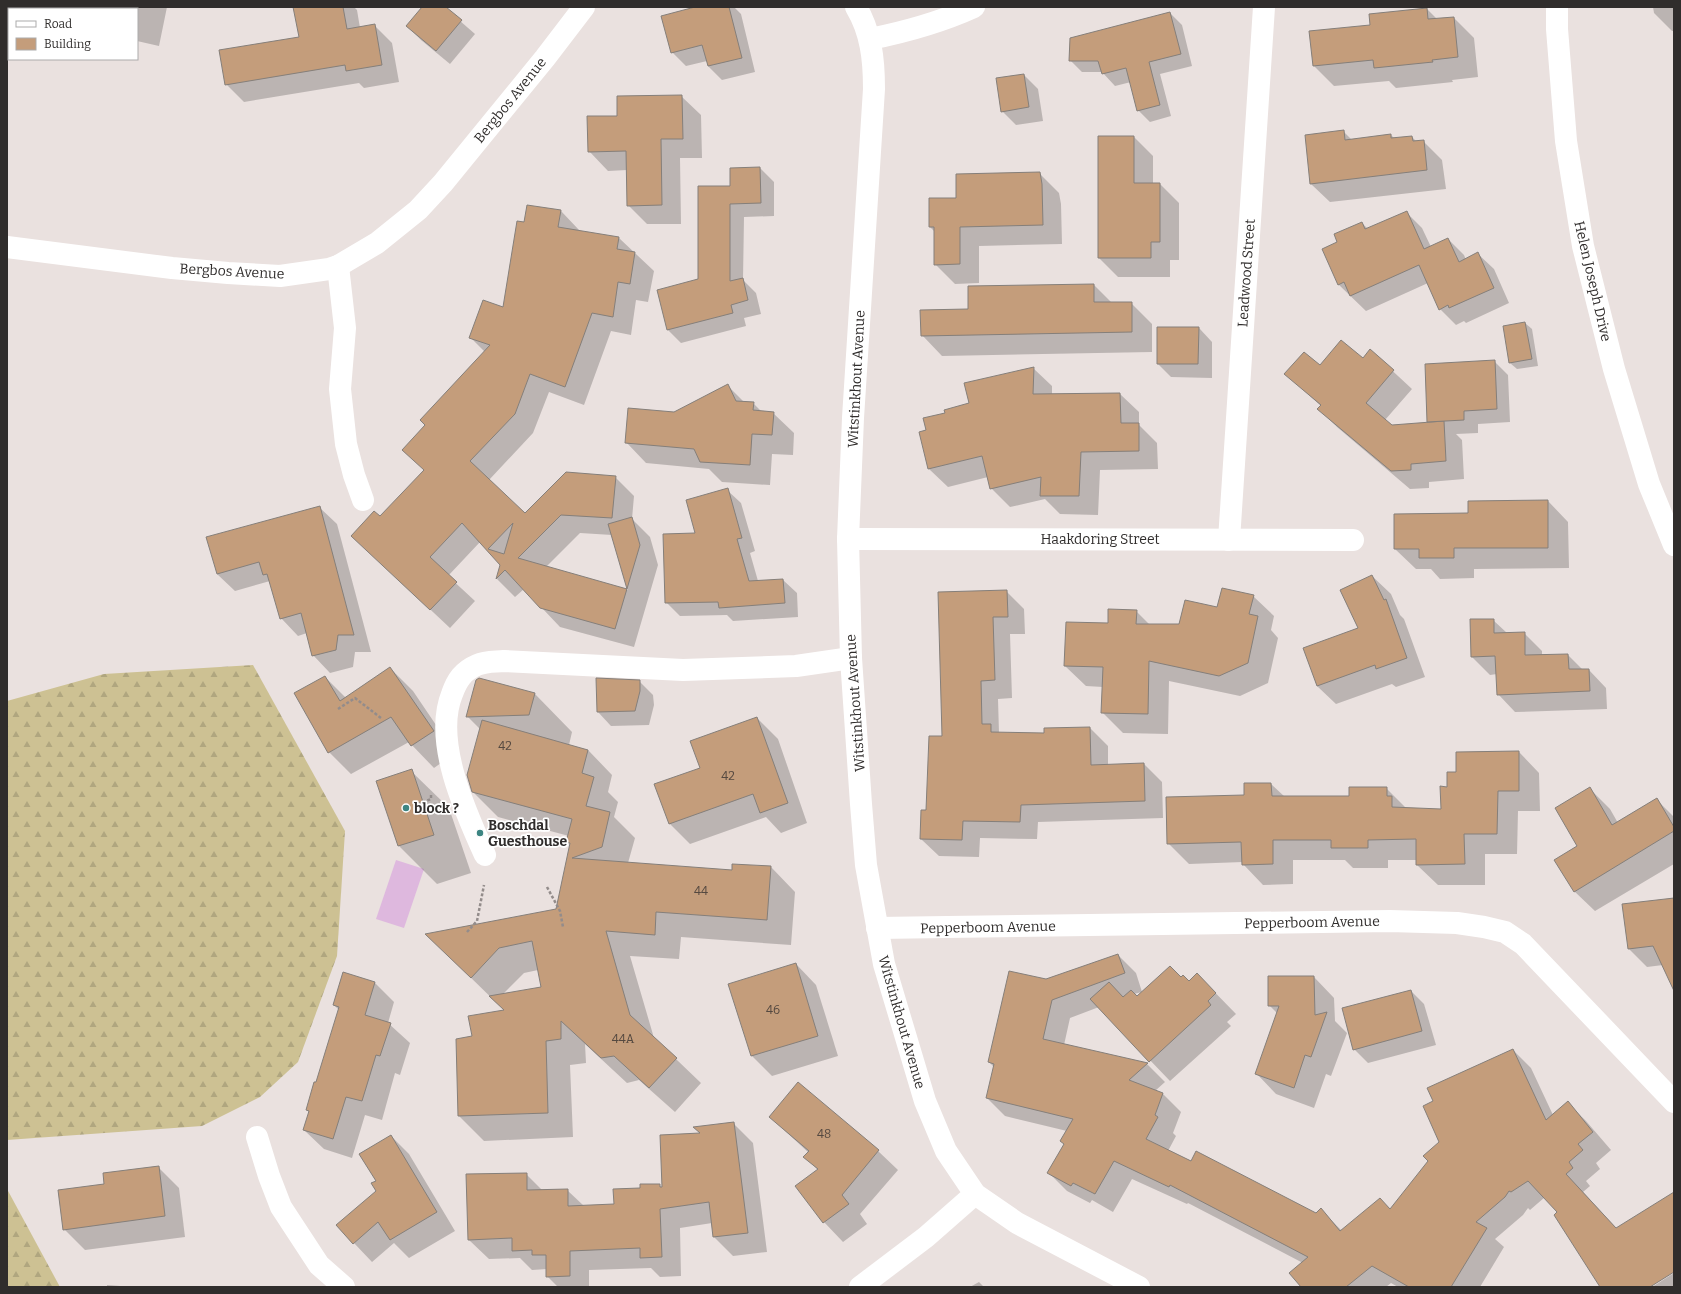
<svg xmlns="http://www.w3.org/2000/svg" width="1681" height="1294" viewBox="0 0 1681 1294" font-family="Bitter,serif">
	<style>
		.forest { fill: url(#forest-firs) }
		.water { fill: #deb8de }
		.shadow { fill: #0003; fill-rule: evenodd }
		.building { fill: #c49d7b; stroke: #857f7a; fill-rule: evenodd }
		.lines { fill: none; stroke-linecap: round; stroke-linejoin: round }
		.path { stroke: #938c8b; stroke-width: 2.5; stroke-dasharray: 3 2; stroke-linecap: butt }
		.minor { stroke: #fff; stroke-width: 22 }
		.poi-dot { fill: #3d8582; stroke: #fff; stroke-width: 1.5 }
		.labels { text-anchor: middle; stroke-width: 3.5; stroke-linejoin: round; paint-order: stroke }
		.number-label { font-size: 12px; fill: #554940 }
		.street-label { font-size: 14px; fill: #302d2c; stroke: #fff }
		.poi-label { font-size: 14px; font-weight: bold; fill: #302d2c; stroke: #fff; text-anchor: start }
	</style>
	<defs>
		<pattern id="forest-firs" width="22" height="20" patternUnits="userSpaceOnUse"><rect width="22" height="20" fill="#cdc193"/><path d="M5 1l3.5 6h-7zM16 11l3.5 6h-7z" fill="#b0a67f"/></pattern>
	</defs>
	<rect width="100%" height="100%" fill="#eae1df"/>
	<g class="forest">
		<polygon points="253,665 345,831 337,956 298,1062 260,1097 202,1126 7,1140 7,701 104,674"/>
		<polygon points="7,1189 60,1287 7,1287"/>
	</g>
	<polygon class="water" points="396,860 424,869 404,928 376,919"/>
	<g class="shadow">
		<polygon points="7,7 91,7 93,9 9,9 9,32 7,33"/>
		<polygon points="126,7 167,7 159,46 137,41 137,9 126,9"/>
		<polygon points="294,7 354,7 357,10 360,28 375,26 392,43 399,82 364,88 359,83 244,102 226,84 300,38"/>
		<polygon points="423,7 444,7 475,34 450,64 421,40 407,26"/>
		<polygon points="699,7 734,7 741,14 755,72 722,80 708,66 707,61 686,66 672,52"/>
		<polygon points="1653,7 1674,7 1674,31 1672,31 1654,13"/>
		<polygon points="1427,9 1437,19 1454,18 1474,38 1478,77 1452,80 1453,82 1396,88 1389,81 1334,86 1314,66 1371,26"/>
		<polygon points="1170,13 1182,25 1192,66 1160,74 1171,116 1150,122 1138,110 1131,82 1115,86 1102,72 1082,72 1070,60"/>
		<polygon points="1024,75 1038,89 1043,121 1016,125 1002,111"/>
		<polygon points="681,96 701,115 702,158 680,158 681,224 647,224 628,205 627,170 608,171 589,151 618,117"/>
		<polygon points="1343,131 1352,140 1391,135 1394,138 1412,137 1417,142 1423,141 1442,160 1446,189 1330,202 1311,184"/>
		<polygon points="1134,137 1153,156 1153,184 1160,184 1179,203 1179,260 1170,260 1170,277 1118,277 1099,258"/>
		<polygon points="760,168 774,182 774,216 744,217 743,280 756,293 761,314 744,318 746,326 681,343 667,329 699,280 731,187"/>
		<polygon points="1039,173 1059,193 1061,204 1062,244 979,246 979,283 955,284 935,264 935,232 930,227 957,199"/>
		<path d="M561,211L579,230V231L619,238L654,271L648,302L636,300L631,335L611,331L584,405L549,392L533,433L489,480L525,514L615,477L634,496L632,519L650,537L658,565L634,647L560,627L524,589L515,597L497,579L501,565L480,542L448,576L475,601L450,628L352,536L380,518L425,470L427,425L485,352L470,337L504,309L525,223ZM580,533L612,535L628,590L546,567Z"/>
		<polygon points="1407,213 1422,228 1431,247 1448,239 1464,255 1466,260 1478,254 1494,269 1509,303 1466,323 1464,321 1456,325 1440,309 1428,283 1366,311 1338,284 1339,242 1362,223 1368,229"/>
		<polygon points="1094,285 1112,303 1131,303 1152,324 1152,352 942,356 922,335 969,310"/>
		<polygon points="1525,323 1532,329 1538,366 1517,369 1510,363"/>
		<polygon points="1199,328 1212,342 1212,378 1171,377 1158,364"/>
		<polygon points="1370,350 1412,389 1385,420 1391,426 1430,423 1428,421 1494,361 1508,375 1510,422 1478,424 1478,433 1456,434 1462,440 1464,479 1429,482 1429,488 1410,489 1337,427 1319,409 1321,406 1286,374 1363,359"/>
		<polygon points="1033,368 1052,386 1052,395 1120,394 1139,412 1139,425 1157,443 1158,469 1100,470 1098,515 1060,514 1045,499 1010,507 991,488 988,477 948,487 929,469 927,431 946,414 970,404"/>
		<polygon points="728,386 745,403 753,403 762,412 773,413 794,433 793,455 772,454 770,485 722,482 709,469 646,463 626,442 674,413"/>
		<polygon points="727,490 741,503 755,551 750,553 758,581 783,580 797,593 798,617 733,621 727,615 680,616 666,602 697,534"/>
		<polygon points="1548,501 1568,522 1569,568 1474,569 1474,578 1440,579 1431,569 1416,569 1395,549 1469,514"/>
		<polygon points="319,507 337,524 371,652 355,652 353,667 330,673 313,655 307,633 298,636 281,618 270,581 235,591 217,574"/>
		<polygon points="1372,576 1391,594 1400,615 1404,619 1425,677 1396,687 1392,684 1336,704 1317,686 1304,649 1359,628"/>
		<polygon points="1006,591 1024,609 1025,634 1010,634 1012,698 998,699 999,733 1046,734 1090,728 1108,746 1108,765 1144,764 1162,782 1163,818 1038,822 1037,839 980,838 979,857 939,856 921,839 943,737 939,593"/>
		<polygon points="1253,596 1274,616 1271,630 1278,638 1268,683 1240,696 1169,681 1168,734 1123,733 1102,712 1103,687 1086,686 1065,666 1109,624 1136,611 1150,625 1180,625"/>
		<polygon points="1493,620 1507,633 1524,633 1542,651 1542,656 1568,655 1583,670 1589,670 1606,688 1607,709 1515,712 1498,694 1497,674 1490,675 1472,657"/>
		<polygon points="390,668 413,691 455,753 434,768 409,742 351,774 329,752 325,677 346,698"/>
		<polygon points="639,681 653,695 654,705 649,725 611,726 598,712"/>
		<path d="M535,694L572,732L569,745L588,750L612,775L608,792L618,802L614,817L635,838L628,863L733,871L771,867L795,892L791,945L681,937L679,959L630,956L654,1038L701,1083L675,1112L639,1080L627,1083L585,1044L586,1063L570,1065L573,1137L484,1141L459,1116L473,1037L505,1011L427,935L557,910L571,845L568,842L569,836L498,817L473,792L481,730L467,716ZM538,970L542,988L503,994L524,973Z"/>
		<polygon points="757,718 778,739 807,823 781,833 766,817 690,844 669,823 701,769"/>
		<polygon points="1519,752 1539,773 1540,811 1518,811 1517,854 1485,854 1485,885 1438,885 1417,865 1417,860 1388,860 1388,868 1353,868 1345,860 1293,860 1293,884 1263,885 1243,864 1243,862 1189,864 1168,843 1245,796 1271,784 1285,797 1350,797 1386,788 1407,809 1442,810 1448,788 1457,773"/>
		<polygon points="411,771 449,808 471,873 437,884 399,846 378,782"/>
		<polygon points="1589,788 1610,809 1618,823 1656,799 1674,817 1674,864 1595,911 1574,891 1579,847"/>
		<polygon points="1674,899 1674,989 1663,965 1647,967 1629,949"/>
		<polygon points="1118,955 1136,973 1142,992 1134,994 1137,997 1181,978 1189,982 1197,974 1236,1014 1227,1022 1231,1026 1170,1081 1099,1007 1070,1018 1064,1045 1147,1064 1165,1082 1155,1091 1163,1094 1181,1112 1173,1133 1176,1136 1168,1151 1316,1214 1321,1210 1342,1231 1380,1199 1391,1210 1429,1161 1440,1142 1435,1102 1513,1050 1531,1068 1553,1115 1568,1103 1586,1121 1611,1150 1596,1163 1600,1169 1586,1181 1590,1186 1583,1192 1617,1229 1674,1202 1674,1271 1648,1287 1601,1287 1559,1212 1545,1197 1530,1210 1528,1208 1523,1215 1495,1239 1504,1247 1480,1287 1398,1287 1391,1283 1386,1287 1302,1287 1303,1263 1188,1203 1187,1204 1132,1179 1113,1212 1092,1200 1090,1203 1067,1191 1049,1173 1065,1145 1067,1131 1005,1116 987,1098 994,1067 989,1062 1046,980"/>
		<polygon points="796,964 816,985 838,1056 772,1076 751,1055"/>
		<polygon points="1314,977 1334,998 1335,1021 1347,1033 1331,1076 1326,1074 1314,1108 1276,1094 1256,1073 1277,1013 1269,1005"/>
		<polygon points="374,982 394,1002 388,1023 410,1043 400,1075 395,1073 382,1120 365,1115 352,1158 324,1149 304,1130 309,1112 307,1110 317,1084 339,1010 334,1005"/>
		<polygon points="1411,991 1424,1004 1436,1045 1368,1063 1354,1049"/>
		<polygon points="798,1084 878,1151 898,1170 860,1214 867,1224 843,1242 824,1222 797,1186 818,1170 805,1157 809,1153 770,1117"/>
		<polygon points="733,1123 753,1143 767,1252 733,1256 714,1237 712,1223 680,1228 681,1276 660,1277 651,1268 589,1270 589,1287 558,1287 547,1276 547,1269 532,1270 520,1258 489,1259 469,1240 526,1174 543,1191 567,1190 584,1206 615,1205 641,1189 659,1185 663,1189 701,1134"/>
		<polygon points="391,1136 409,1154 455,1231 409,1258 394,1243 372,1262 354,1243 377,1191 377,1181"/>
		<polygon points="159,1168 179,1188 185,1237 85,1250 64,1229 105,1185"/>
		<polygon points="1674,1273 1674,1287 1652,1287"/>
		<polygon points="979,1282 984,1287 970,1287"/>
		<polygon points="107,1285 134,1287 107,1287"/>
	</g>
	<g class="building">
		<polygon points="293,7 343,7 347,29 375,24 382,65 346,71 345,65 225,85 219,50 299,37"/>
		<polygon points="422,7 446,7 462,20 436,51 406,26"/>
		<polygon points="695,7 729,7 742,58 708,66 702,45 671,53 661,16"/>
		<polygon points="1427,8 1428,19 1454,17 1458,57 1432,60 1433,62 1374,68 1373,60 1313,66 1309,31 1370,25 1369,14"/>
		<polygon points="1170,12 1181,54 1149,62 1160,105 1137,111 1126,68 1102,74 1098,61 1069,61 1070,38"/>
		<polygon points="1024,74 1029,107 1001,112 996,78"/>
		<polygon points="682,95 683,139 661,139 662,205 627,206 626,151 588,152 587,116 617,116 617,96"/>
		<polygon points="1344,130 1345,140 1391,134 1391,138 1412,136 1413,141 1424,140 1427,170 1310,184 1305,135"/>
		<polygon points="1098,136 1134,136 1134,183 1160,183 1160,242 1151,242 1151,258 1098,258"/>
		<polygon points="760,167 761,203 730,204 730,281 743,278 748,300 731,305 733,313 667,330 657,290 698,279 698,186 730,186 730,168"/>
		<polygon points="1040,172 1042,184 1043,225 960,227 960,264 934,265 934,227 929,227 929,198 956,198 956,174"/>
		<path d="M527,205L561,210L558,227L619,237L617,249L635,252L630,284L618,282L613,317L592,313L565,387L530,374L515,414L470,461L525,513L566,472L616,476L612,518L561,515L518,558L627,589L608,524L632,517L640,545L615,629L540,608L505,570L496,579L500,565L462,523L430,557L457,582L430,610L351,536L374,511L380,516L424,470L402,450L425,425L420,420L490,345L469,338L483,300L503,307L517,221L524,222ZM513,523L504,554L488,549Z"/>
		<polygon points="1407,211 1424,249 1448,238 1459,262 1478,252 1494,288 1449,308 1448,305 1439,310 1419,265 1350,296 1344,282 1338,285 1322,249 1337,242 1334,234 1362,222 1365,229"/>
		<polygon points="1094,284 1094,302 1132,302 1132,332 921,336 920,310 968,309 968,286"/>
		<polygon points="1525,322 1532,359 1509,363 1503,326"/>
		<polygon points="1157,327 1199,327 1198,364 1157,364"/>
		<polygon points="1341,340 1363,358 1370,349 1394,370 1366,403 1392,425 1444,421 1446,461 1411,464 1411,470 1391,471 1317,409 1321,405 1284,374 1304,352 1320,365"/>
		<polygon points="1495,360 1497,409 1464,411 1464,420 1427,422 1425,364"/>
		<polygon points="1034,367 1033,394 1120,393 1121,423 1139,423 1139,451 1081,452 1079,496 1040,496 1041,477 990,489 982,456 928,469 919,432 926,430 923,418 945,413 944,410 969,403 964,383"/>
		<polygon points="728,384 736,401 754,402 753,410 774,412 772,435 752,434 750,465 700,462 694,449 625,443 628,408 674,412"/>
		<polygon points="728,488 742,538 737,539 749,581 783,579 785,603 719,608 718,602 665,603 663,534 695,533 686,500"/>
		<polygon points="1548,500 1548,548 1454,548 1454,558 1419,558 1419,549 1394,549 1394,514 1468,513 1468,501"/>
		<polygon points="320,506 354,635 338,635 336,650 312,656 301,613 280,619 267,574 263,575 259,562 217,574 206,537"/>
		<polygon points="1372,575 1384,600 1386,599 1407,658 1376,669 1375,665 1317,686 1303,648 1358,628 1340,590"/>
		<polygon points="1222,588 1254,595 1249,614 1258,616 1248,663 1219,676 1149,661 1148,714 1101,713 1103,667 1064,666 1066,622 1108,623 1108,609 1137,610 1136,624 1179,624 1185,600 1217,607"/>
		<polygon points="1007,590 1008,617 993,617 995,680 981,681 982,724 991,724 991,732 1044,733 1044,728 1090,727 1091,765 1144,763 1145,801 1021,805 1020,822 963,821 962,840 920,839 921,810 926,810 929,736 942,736 938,592"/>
		<polygon points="1470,619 1494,619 1494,633 1525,632 1525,655 1568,654 1569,669 1589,669 1590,691 1497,695 1495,656 1471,657"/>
		<polygon points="390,667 434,731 411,746 391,717 328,753 294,693 325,676 340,701"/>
		<polygon points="479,678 535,693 529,715 466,717 476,680"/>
		<polygon points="596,678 640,680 640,691 635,711 597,712"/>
		<polygon points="757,717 788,803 760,813 753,794 669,824 654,784 700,768 690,741"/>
		<polygon points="482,720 588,750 582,773 594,777 586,806 610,812 602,847 572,858 732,870 732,864 771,866 767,920 656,912 655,935 606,931 630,1015 677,1058 649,1088 614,1056 601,1058 561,1021 561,1039 546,1041 548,1113 458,1116 456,1039 472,1036 468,1016 504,1010 489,996 541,987 532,941 499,948 471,978 425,934 556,909 570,843 566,842 572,819 472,792 467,775"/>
		<polygon points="1519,751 1519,791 1498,791 1497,834 1464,834 1465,864 1416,865 1416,839 1368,840 1368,848 1331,848 1331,840 1273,840 1273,864 1242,865 1241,842 1167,844 1166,797 1244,795 1244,783 1271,783 1272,796 1349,796 1349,787 1387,787 1387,796 1392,796 1392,807 1441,809 1440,786 1447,787 1447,772 1456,772 1456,752"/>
		<polygon points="412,769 434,835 398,846 376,781"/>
		<polygon points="1590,787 1612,825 1657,798 1674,827 1674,831 1574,892 1554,860 1577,846 1555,808"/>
		<polygon points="1674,898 1674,991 1653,946 1628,949 1622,904"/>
		<polygon points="1118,954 1125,973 1052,1000 1043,1039 1148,1063 1129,1080 1163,1093 1155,1115 1158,1117 1146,1139 1191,1161 1196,1151 1316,1213 1321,1208 1340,1231 1380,1198 1390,1209 1428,1161 1423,1156 1439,1142 1423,1106 1433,1101 1427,1088 1513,1049 1546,1120 1568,1101 1593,1132 1578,1144 1583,1150 1569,1162 1573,1168 1566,1174 1616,1228 1674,1192 1674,1272 1650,1287 1600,1287 1554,1215 1557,1212 1528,1181 1511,1192 1509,1191 1505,1197 1476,1222 1487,1228 1451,1287 1409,1287 1372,1266 1346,1287 1301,1287 1289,1273 1308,1257 1170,1185 1169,1187 1114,1161 1095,1194 1073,1183 1071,1186 1047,1173 1064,1144 1060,1141 1073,1119 986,1098 994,1064 988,1062 1009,971 1046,979"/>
		<polygon points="796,963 818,1036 751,1056 728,984"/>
		<polygon points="1170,966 1181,977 1183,975 1189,981 1197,973 1216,993 1208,1001 1211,1005 1149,1062 1090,999 1109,982 1123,997 1131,990 1137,996"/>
		<polygon points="343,972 375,982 365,1015 391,1023 380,1056 376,1055 362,1101 346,1097 333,1139 303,1130 309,1111 306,1110 314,1082 316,1082 339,1007 333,1005"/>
		<polygon points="1268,976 1314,976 1315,1015 1327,1012 1311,1057 1305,1055 1294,1088 1255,1074 1279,1006 1268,1006"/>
		<polygon points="1411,990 1422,1031 1353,1050 1342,1008"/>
		<polygon points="798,1082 879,1150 842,1195 849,1204 823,1223 795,1186 818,1169 803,1157 809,1151 769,1117"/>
		<polygon points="734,1122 748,1233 713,1237 709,1202 660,1209 662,1257 640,1258 640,1248 570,1251 570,1276 546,1277 546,1255 532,1255 532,1250 512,1251 512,1238 468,1240 466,1174 527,1173 527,1190 568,1189 568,1206 614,1204 613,1189 640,1188 640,1184 660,1184 660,1187 662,1187 660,1135 700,1133 693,1127"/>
		<polygon points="391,1135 437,1212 390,1240 378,1222 353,1244 336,1225 376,1191 371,1183 376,1181 359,1154"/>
		<polygon points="159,1166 165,1216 63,1230 58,1190 104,1184 103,1173"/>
	</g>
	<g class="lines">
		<g class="path">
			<polyline points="338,709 355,698 381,718"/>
			<polyline points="418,804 431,799 431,794"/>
			<polyline points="547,887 560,911 563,927"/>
			<polyline points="467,932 477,921 484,885"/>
		</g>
		<g class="minor">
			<path d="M856,7C871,32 874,59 874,89L853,418L848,539L851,658L861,804L866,865L884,964L925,1101L946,1151L975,1194L1017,1223L1139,1287"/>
			<polyline points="1557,7 1557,29 1566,141 1583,246 1614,369 1649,484 1674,545"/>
			<path d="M870,39C905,32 941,22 974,7"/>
			<polyline points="7,247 172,268 228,273 280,276 329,269 338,266 377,243 418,210 443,183 545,58 584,7"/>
			<polyline points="338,266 345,328 340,389 346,444 354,475 363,500"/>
			<polyline points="848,539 1353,540"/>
			<polyline points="1229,540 1264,7"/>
			<path d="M485,855C465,811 433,741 452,694C457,680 463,671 477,665C486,661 495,662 504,661L683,670L796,666L851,658"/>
			<polyline points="877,928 1390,921 1457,923 1484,927 1505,932 1523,944 1674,1102"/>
			<polyline points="257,1137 269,1176 281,1207 319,1265 344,1287"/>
			<polyline points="860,1287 926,1237 975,1194"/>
		</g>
	</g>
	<g class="poi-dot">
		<circle cx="406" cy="808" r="4"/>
		<circle cx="480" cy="833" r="4"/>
	</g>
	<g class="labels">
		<g class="number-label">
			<text x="505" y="750">42</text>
			<text x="728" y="780">42</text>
			<text x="701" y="895">44</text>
			<text x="773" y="1014">46</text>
			<text x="623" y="1043">44A</text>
			<text x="824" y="1138">48</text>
		</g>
		<g class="street-label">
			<text transform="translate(510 100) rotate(-51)" y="5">Bergbos Avenue</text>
			<text transform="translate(232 271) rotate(3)" y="5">Bergbos Avenue</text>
			<text transform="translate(1246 273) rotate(-86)" y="5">Leadwood Street</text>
			<text transform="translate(1593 281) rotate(77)" y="5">Helen Joseph Drive</text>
			<text transform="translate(856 379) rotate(-87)" y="5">Witstinkhout Avenue</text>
			<text x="1100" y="544">Haakdoring Street</text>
			<text transform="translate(855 703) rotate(-94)" y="5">Witstinkhout Avenue</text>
			<text transform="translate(1312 922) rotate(-1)" y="5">Pepperboom Avenue</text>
			<text transform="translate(988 927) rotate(-1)" y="5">Pepperboom Avenue</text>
			<text transform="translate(902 1022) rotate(74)" y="5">Witstinkhout Avenue</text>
		</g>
		<g class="poi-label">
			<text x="414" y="813">block ?</text>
			<text x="488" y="830">Boschdal<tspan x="488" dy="16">Guesthouse</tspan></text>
		</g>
	</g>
	<rect width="1681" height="1294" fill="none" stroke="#302d2c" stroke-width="16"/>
	<rect x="8" y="8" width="130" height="52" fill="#ffffff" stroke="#acabab"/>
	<rect x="16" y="21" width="20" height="6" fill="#ffffff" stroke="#acabab"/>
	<text x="44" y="28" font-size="12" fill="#302d2c">Road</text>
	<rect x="16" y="38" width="20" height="12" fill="#c49d7b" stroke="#acabab"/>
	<text x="44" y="48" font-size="12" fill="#302d2c">Building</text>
</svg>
